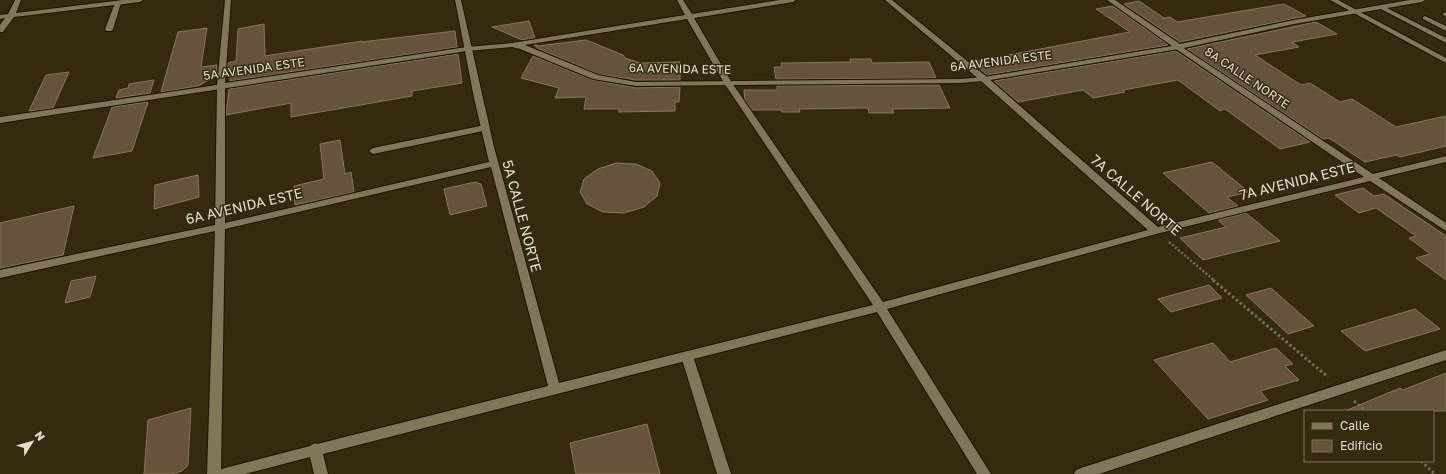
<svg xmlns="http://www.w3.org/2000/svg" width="1446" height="474" viewBox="0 0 1446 474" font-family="'Golos Text',sans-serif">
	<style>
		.building { fill: #66533b; stroke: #88755b }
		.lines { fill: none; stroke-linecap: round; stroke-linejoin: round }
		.service-casing { stroke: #1b1300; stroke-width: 2 }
		.minor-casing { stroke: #1b1300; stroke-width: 2 }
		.tertiary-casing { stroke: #1b1300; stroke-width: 2 }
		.path-far1 { stroke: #756e56; stroke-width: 2.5; stroke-dasharray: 2 2; stroke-linecap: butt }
		.path { stroke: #756e56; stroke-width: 3; stroke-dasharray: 2.5 2.5; stroke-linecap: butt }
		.service { fill: #807759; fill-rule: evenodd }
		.minor { fill: #807759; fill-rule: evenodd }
		.tertiary { fill: #807759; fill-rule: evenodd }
		.labels { text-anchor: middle; stroke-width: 3; stroke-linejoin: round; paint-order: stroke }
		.far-street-label { font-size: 12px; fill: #e2ddcd; stroke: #342b0f }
		.street-label { font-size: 14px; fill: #e2ddcd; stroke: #342b0f }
	</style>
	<rect width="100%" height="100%" fill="#342b0f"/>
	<g class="building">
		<polygon points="1139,1 1164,18 1170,17 1177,22 1284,4 1306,16 1180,42 1124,4"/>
		<polygon points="1113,6 1168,45 987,75 972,62 1130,32 1096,9"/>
		<polygon points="529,21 535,38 522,40 492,27"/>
		<polygon points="1316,22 1337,34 1292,42 1299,47 1255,55 1301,85 1310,83 1340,102 1352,99 1396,127 1446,116 1446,146 1400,157 1396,155 1365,162 1329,138 1323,139 1187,49"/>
		<polygon points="264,24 265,56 362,41 361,42 455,31 457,47 230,81 231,68 227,70 228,63 236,61 238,29"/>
		<polygon points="207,28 201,67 217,65 216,76 198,86 161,92 178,32"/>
		<polygon points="586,40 623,55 625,58 640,63 680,62 680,80 636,80 598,74 537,48 537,47 534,45 537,45 538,46"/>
		<polygon points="1176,51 1310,142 1280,149 1225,109 1220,111 1178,80 1123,90 1125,92 1093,98 1083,90 1018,102 994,81"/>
		<polygon points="458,54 462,83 412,91 412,96 291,117 291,103 226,115 229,89"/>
		<polygon points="533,56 593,80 636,88 680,87 679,102 675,102 675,111 619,112 619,109 584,109 586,97 555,98 559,88 521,78"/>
		<polygon points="850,59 871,59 872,63 929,62 936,78 776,79 774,67 782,67 781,63 851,62"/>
		<polygon points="69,72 53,108 29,111 46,75"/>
		<polygon points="154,80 150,93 116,98 119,90 128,88 129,84"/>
		<polygon points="939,85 950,108 892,109 894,113 869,113 868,108 799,109 800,112 782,112 781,110 752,110 745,100 744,90 777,90 777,86"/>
		<polygon points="148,102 132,151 93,158 112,107"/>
		<polygon points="340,140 345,174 351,172 354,192 295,205 294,186 324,179 320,144"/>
		<polygon points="1212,162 1249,192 1227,197 1238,206 1209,213 1163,173"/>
		<polygon points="616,163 636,164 652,171 660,183 657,196 644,207 624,213 603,212 587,204 580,192 584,179 598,169"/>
		<polygon points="198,175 199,197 154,209 155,185"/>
		<polygon points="475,182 481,184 487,206 450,215 444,189"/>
		<polygon points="1363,188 1374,196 1384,194 1446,236 1446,280 1416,258 1430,254 1409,238 1416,236 1376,208 1359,213 1335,195"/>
		<polygon points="74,206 63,255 0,268 0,223"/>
		<polygon points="1246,213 1280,241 1203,260 1180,238 1226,227 1218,220"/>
		<polygon points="96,276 90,297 65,303 71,281"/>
		<polygon points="1209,285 1222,298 1171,312 1158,299"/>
		<polygon points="1271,288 1314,326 1288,334 1246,295"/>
		<polygon points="1415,309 1440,329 1365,351 1341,331"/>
		<polygon points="1213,343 1230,362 1276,348 1293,364 1285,366 1299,380 1260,391 1268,400 1208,419 1154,360"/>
		<polygon points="1446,373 1446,411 1345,411 1400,388 1403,390"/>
		<polygon points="191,408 188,465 182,471 171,474 144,474 148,420"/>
		<polygon points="647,424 660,474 576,474 570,443"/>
	</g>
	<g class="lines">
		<g class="service-casing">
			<g id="service">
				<polygon points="118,1 121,3 113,29 112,31 106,31 105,29 115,3"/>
				<polygon points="1381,5 1446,38 1446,43 1379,8 1379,6"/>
				<polygon points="1446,12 1446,17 1442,14"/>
				<polygon points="1425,16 1446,26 1446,31 1423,19 1423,17"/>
				<polygon points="485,125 489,128 488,130 373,154 369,151 373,148"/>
				<polygon points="687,351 691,353 693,356 731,474 717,474 681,356 683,353"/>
			</g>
		</g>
		<g class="minor-casing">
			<g id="minor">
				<polygon points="15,0 21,0 16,13 123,0 143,0 140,2 14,17 3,32 0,32 0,25 5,18 0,19 0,15 8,14"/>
				<path d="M455,0H461L494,147L559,383L873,305L724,83L687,19L512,47L508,45L512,43L685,15L677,0H683L692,14L780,0H796L793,2L694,18L732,83L883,302L1148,230L981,81L885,0H892L987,77L1158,227L1364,177L1176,49L1175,47L1179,45L1373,174L1446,156V162L1379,178L1446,223V231L1370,181L1156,234L887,309L991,474H977L877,312L323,454L328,474H314L310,457L245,474H207L215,231L0,278V270L215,225L217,86L221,84L225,86V223L489,162L474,98ZM491,167L548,386L317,444L315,443L310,446L221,469L225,229Z"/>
				<polygon points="1330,0 1338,0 1446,58 1446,63"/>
				<polygon points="1446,350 1446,360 1099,474 1074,474 1076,470 1081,468"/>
			</g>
		</g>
		<g class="tertiary-casing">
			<polygon id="tertiary" points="225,0 231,0 225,83 467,47 512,43 525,45 598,75 636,82 960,79 984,77 1172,46 1107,0 1115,0 1180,44 1294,20 1410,0 1425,0 1422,2 1294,24 1179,49 984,81 960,83 636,86 593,79 520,49 512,47 467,51 0,123 0,117 217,85"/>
		</g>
		<polyline class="path-far1" points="1169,242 1215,281"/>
		<g class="path">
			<polyline points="1213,280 1328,377"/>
			<polyline points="1354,401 1366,411"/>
			<polyline points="1421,461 1435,474"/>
		</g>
		<use href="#service" class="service"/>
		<use href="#minor" class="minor"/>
		<use href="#tertiary" class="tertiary"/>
	</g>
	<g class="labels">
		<g class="far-street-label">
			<text transform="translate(1001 61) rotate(-7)" y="4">6A AVENIDA ESTE</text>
			<text transform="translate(254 69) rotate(-8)" y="4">5A AVENIDA ESTE</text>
			<text transform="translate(680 69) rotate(1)" y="4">6A AVENIDA ESTE</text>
			<text transform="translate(1247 78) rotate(34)" y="4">8A CALLE NORTE</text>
		</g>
		<g class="street-label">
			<text transform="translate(1297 181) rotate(-14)" y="5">7A AVENIDA ESTE</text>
			<text transform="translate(1136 195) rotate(41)" y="5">7A CALLE NORTE</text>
			<text transform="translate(244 206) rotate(-13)" y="5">6A AVENIDA ESTE</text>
			<text transform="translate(522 216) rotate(75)" y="5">5A CALLE NORTE</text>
		</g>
	</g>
	<rect x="1304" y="410" width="130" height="52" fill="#342b0f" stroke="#7a725b"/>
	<rect x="1312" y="423" width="20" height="6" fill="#807759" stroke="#7a725b"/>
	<text x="1340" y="430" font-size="12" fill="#e2ddcd">Calle</text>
	<rect x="1312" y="440" width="20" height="12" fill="#66533b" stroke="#7a725b"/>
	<text x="1340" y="450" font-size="12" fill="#e2ddcd">Edificio</text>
	<g transform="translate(32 442) rotate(53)" stroke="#342b0f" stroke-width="3" paint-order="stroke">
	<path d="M0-3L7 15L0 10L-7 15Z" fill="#e2ddcd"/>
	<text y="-6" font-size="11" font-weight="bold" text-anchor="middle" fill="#e2ddcd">N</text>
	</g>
</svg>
